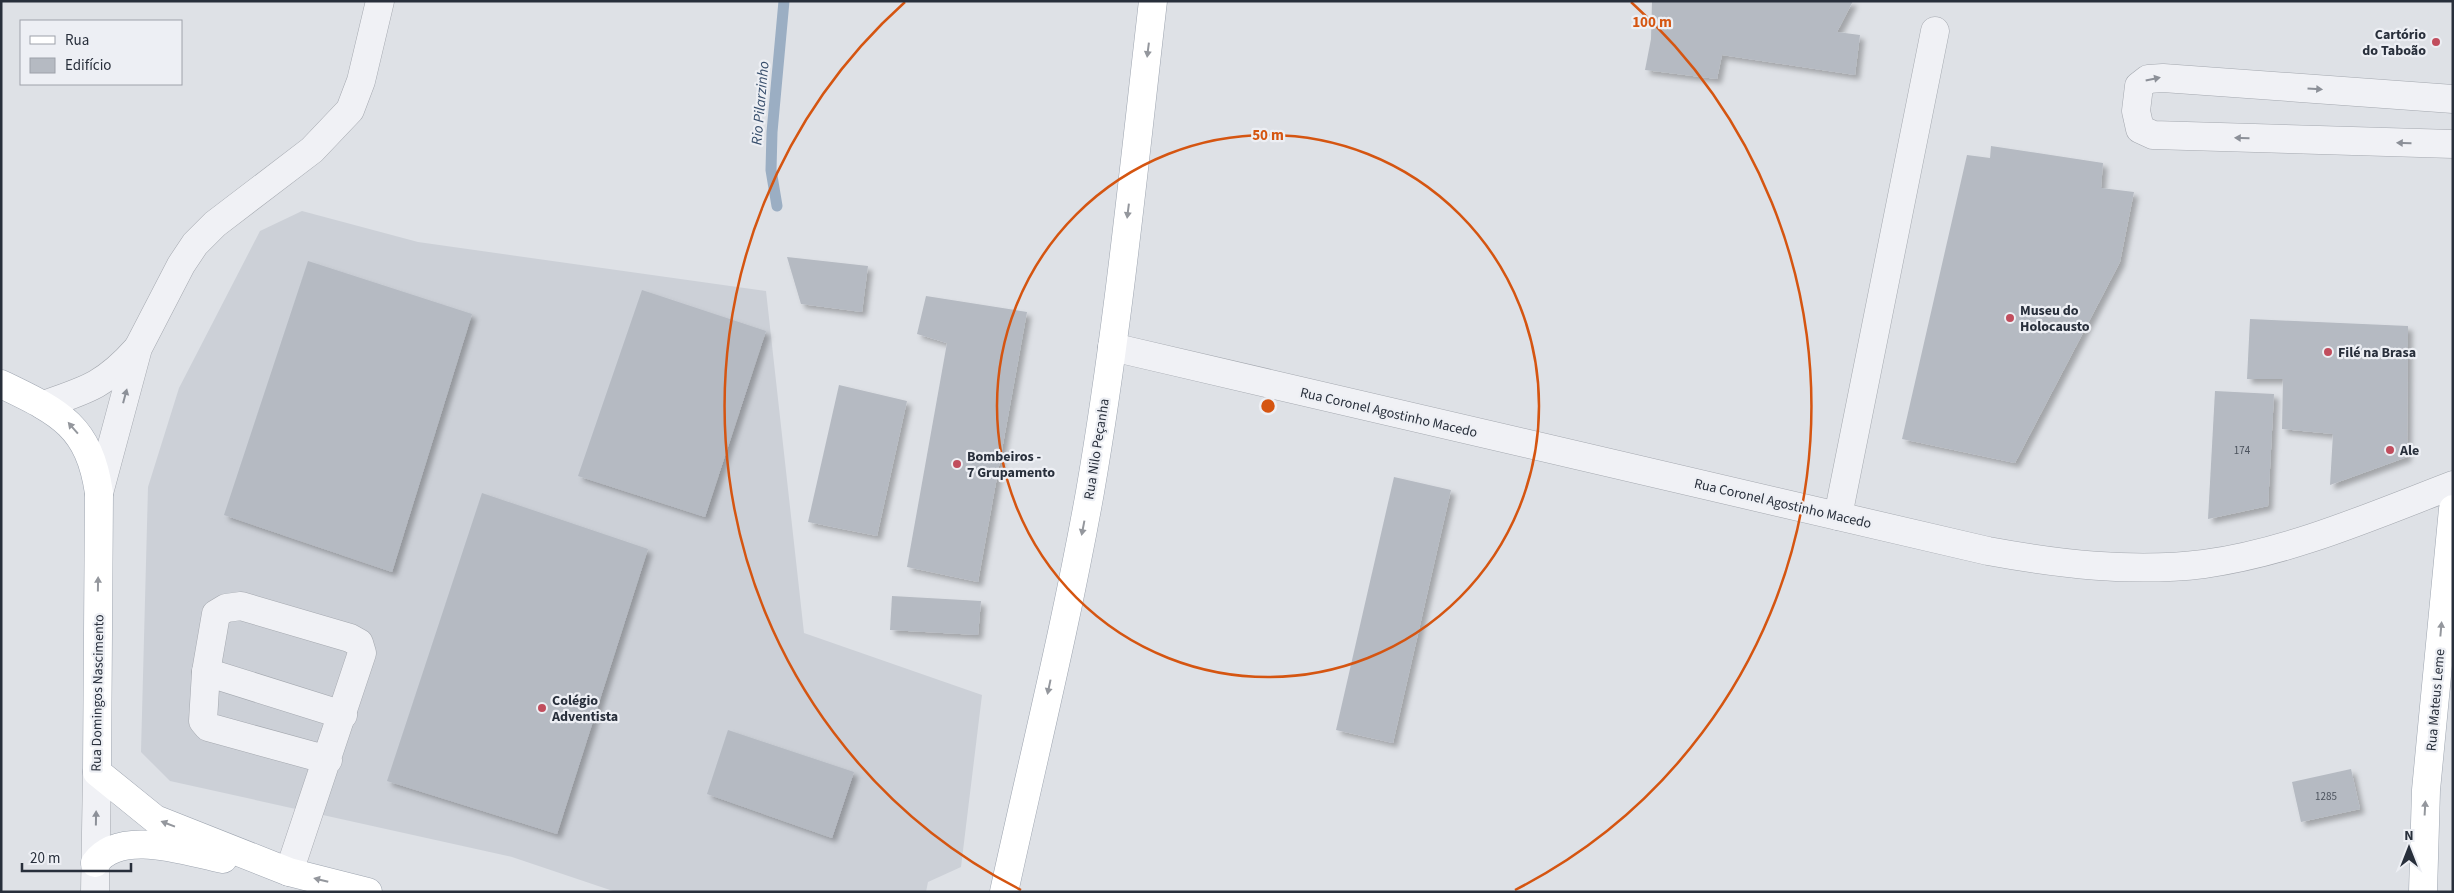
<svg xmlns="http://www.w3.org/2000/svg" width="2454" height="893" viewBox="0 0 2454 893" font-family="'Source Sans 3',sans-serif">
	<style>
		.built { fill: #ccd0d7 }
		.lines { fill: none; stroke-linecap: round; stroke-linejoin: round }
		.stream { stroke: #9baec3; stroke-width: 11 }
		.building { fill: #b5bac2; filter: url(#shadow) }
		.minor-casing { stroke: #a4a8af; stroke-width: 29 }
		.major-casing { stroke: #9ea5b0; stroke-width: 29 }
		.minor { stroke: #f0f1f5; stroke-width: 28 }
		.major { stroke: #fff; stroke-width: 28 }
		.oneway { fill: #94979d }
		.oneway2 { fill: #8c9098 }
		.ring { fill: none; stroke: #d55511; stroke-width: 2.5 }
		.poi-dot { fill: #c14d5d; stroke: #edeff4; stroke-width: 2 }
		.labels { text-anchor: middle; stroke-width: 4.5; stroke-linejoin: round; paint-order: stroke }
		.number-label { font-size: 11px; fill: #4b525d }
		.poi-label { font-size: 14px; font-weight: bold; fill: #282f3b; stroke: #edeff4; text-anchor: start }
		.street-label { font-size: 14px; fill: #282f3b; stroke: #edeff4 }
		.water-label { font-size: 15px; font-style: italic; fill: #364d6b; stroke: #edeff4 }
		.centre { fill: #d55511; stroke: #edeff4; stroke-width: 2.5 }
		.ring-label { font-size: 15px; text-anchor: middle; font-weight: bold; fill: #d55511; stroke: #edeff4; stroke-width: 4.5; stroke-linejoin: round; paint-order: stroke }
	</style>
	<defs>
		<filter id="shadow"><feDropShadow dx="4.5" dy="4.5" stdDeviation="2.5" flood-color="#0004"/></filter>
	</defs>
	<rect width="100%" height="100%" fill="#dee1e6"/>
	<polygon class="built" points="302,211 418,242 766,291 804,633 982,695 961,867 928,882 926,892 616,892 512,857 170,781 141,752 148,487 179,388 260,231"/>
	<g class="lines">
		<polyline class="stream" points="777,206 771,170 772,132 784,1"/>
	</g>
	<g class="building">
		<polygon points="1652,1 1853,1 1837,32 1860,35 1855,75 1722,55 1717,79 1645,70 1651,39"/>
		<polygon points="1991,146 2103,163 2101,188 2134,192 2120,262 2015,463 1902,439 1967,155 1990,158"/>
		<polygon points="787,257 868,266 862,312 801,304"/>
		<polygon points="308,261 472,314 392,572 224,515"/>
		<polygon points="642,290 766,331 705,517 578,476"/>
		<polygon points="926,296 1027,312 978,582 907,567 947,343 917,334"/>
		<polygon points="2250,319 2408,326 2407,457 2330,485 2333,434 2282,429 2283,379 2247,379"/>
		<polygon points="839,385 907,401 877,536 808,522"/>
		<polygon points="2215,391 2274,394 2268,506 2208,519"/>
		<polygon points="1394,477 1451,490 1393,743 1336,730"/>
		<polygon points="482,493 648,549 557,834 387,781"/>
		<polygon points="892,596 981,601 978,635 890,630"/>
		<polygon points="728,730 854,772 832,838 707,794"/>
		<polygon points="2351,769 2360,809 2301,822 2292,782"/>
	</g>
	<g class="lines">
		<g class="minor-casing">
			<g id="minor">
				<polyline points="2453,99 2163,78 2148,79 2139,86 2136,111 2140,129 2153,135 2453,144"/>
				<path d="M1112,347L1988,551C2059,564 2132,573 2204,564C2290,552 2372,516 2453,485"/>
				<path d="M43,405C87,390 105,385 137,349"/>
				<polyline points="99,493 138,348 181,265 195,244 215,224 312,150 350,110 361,81 380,1"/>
				<polyline points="1838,516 1935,31"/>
				<polyline points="206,672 343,715"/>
				<polyline points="289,872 362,653 359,643 350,638 241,606 226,608 216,614 206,672 203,721 208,727 328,760"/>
				<polyline points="95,892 97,772"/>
			</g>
		</g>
		<g class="major-casing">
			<g id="major">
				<path d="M1,384C59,412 89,425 99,493L97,772L155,819L289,872L368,892"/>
				<path d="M95,863C121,828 187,852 223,859"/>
				<path d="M1004,892C1033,759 1066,626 1090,492C1118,330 1134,165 1153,1"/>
				<polyline points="2423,892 2426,790 2453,509"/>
			</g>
		</g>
		<use href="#minor" class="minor"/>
		<use href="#major" class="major"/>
	</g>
	<defs><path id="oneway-solid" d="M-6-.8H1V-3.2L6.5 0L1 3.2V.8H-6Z" transform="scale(1.25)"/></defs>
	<g class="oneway">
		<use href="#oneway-solid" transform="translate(1148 50) rotate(97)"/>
		<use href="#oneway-solid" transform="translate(1128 211) rotate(97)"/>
		<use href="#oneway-solid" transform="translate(73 428) rotate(-131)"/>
		<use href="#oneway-solid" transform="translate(1083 528) rotate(101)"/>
		<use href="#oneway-solid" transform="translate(98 584) rotate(-89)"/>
		<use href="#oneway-solid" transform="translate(2441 629) rotate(-85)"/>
		<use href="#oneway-solid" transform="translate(1049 687) rotate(102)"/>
		<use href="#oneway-solid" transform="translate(2425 808) rotate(-87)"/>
		<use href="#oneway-solid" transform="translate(168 824) rotate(-159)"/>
		<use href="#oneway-solid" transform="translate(321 880) rotate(-166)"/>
	</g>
	<g class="oneway2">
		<use href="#oneway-solid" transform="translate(2153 79) rotate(-12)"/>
		<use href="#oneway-solid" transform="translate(2315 89) rotate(4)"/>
		<use href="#oneway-solid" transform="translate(2242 138) rotate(-178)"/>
		<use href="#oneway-solid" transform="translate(2404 143) rotate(-178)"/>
		<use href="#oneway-solid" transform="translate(125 396) rotate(-75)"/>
		<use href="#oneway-solid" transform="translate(96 818) rotate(-89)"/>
	</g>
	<g class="ring">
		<circle cx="1268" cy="406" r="271"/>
		<path d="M1021 890A543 543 0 0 1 905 2M1631 2A543 543 0 0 1 1515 890"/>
	</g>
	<g class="poi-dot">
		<circle cx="2436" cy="42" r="5"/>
		<circle cx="2010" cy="318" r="5"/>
		<circle cx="2328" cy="352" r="5"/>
		<circle cx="2390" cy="450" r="5"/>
		<circle cx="957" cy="464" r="5"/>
		<circle cx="542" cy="708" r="5"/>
	</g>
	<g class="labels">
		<g class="number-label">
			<text x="2242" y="454">174</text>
			<text x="2326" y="800">1285</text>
		</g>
		<g class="poi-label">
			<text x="2426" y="39" text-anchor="end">Cartório<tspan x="2426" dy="16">do Taboão</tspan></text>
			<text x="2020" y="315">Museu do<tspan x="2020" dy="16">Holocausto</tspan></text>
			<text x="2338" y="357">Filé na Brasa</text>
			<text x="2400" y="455">Ale</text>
			<text x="967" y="461">Bombeiros -<tspan x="967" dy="16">7 Grupamento</tspan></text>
			<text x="552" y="705">Colégio<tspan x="552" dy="16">Adventista</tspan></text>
		</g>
		<g class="street-label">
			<text transform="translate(1389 412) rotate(13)" y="5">Rua Coronel Agostinho Macedo</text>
			<text transform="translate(1096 449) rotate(-81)" y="5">Rua Nilo Peçanha</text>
			<text transform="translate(1783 503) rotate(13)" y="5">Rua Coronel Agostinho Macedo</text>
			<text transform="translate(97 693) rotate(-89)" y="5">Rua Domingos Nascimento</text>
			<text transform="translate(2435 700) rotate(-85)" y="5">Rua Mateus Leme</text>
		</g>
		<g class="water-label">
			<text transform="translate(760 103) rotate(-85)" y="5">Rio Pilarzinho</text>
		</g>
	</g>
	<circle cx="1268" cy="406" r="8" class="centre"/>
	<g class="ring-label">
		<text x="1652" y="27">100 m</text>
		<text x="1268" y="140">50 m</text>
	</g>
	<rect width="2454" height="893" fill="none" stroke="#282f3b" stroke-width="5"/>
	<rect x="20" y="20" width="162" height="65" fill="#edeff4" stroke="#9ea2aa"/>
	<rect x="30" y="36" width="25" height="8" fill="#ffffff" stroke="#9ea2aa"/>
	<text x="65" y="45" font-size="15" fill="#282f3b">Rua</text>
	<rect x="30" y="58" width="25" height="15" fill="#b5bac2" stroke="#9ea2aa"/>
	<text x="65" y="70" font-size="15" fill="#282f3b">Edifício</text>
	<g transform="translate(2409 848)" stroke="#edeff4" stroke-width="4" paint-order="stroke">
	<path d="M0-4L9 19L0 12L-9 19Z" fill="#282f3b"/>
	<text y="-8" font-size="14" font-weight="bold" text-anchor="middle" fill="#282f3b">N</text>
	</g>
	<path d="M22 863v8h109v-8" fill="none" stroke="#282f3b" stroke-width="2.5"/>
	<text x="30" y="863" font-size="15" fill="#282f3b" stroke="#edeff4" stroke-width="4" paint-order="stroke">20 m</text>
</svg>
